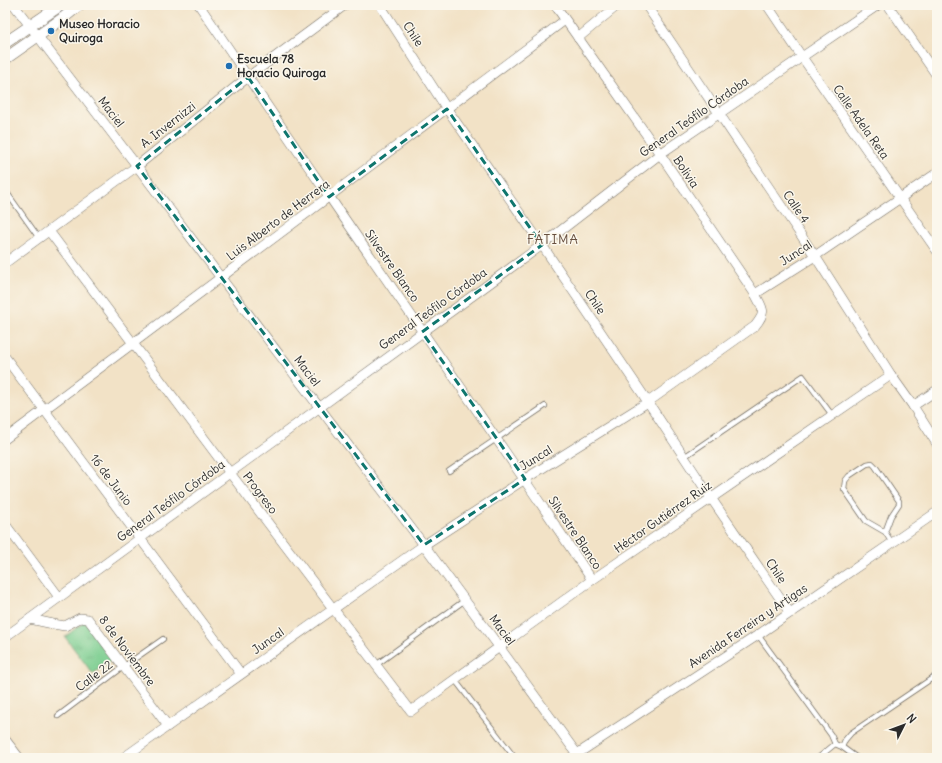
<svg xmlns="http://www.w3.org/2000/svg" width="942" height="763" viewBox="0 0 942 763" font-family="Delius,sans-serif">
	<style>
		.park { fill: url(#park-tufts); stroke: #537c5e }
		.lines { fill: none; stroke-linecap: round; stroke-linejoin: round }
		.service-casing { stroke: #716b61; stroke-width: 6 }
		.minor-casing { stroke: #716b61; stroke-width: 10 }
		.tertiary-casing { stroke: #716b61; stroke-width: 12 }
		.service { stroke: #fff; stroke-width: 4.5 }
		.minor { stroke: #fff; stroke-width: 9 }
		.tertiary { stroke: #fff; stroke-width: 11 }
		.marked { fill: none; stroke: #0f766e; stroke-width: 3; stroke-dasharray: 8 5; stroke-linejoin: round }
		.poi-dot { fill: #1f6fb2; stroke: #fbf7ec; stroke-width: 1.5 }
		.labels { text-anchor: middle; stroke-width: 3; stroke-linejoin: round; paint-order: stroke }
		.poi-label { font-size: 12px; font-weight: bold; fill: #2b2b2b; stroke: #fbf7ec; text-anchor: start }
		.street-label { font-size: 12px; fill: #2b2b2b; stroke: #fbf7ec }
		.neighbourhood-label { font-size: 13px; letter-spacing: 1px; fill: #685040; stroke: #fbf7ec }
	</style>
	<defs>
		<pattern id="park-tufts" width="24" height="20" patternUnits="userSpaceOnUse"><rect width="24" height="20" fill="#7bce90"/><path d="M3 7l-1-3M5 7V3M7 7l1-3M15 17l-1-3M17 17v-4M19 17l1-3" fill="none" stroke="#6ab17c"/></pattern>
	</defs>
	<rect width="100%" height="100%" fill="#fbf7ec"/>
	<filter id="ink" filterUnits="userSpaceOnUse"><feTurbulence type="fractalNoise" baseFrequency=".025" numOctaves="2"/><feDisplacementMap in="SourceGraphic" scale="8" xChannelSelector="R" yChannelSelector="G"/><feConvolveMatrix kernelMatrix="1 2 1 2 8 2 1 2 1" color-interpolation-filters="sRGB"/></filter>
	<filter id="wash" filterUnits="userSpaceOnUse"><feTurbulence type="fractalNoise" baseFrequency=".012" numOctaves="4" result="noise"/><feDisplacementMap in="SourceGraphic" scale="16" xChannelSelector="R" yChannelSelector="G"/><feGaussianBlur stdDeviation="0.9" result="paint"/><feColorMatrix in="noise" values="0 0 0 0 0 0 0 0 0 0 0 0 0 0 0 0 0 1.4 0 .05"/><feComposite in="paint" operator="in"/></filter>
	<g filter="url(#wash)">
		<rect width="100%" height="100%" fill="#f2e2c6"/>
		<polygon class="park" points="85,621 114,658 93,674 65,637"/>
	</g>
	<g filter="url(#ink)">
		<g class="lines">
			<g class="service-casing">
				<g id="service">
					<polyline points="5,190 39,238"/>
					<polyline points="684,457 803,376 832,415"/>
					<polyline points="449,471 545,406"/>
					<polyline points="885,532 891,516 899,504 899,501 875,466 872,463 867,464 849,476 845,481 844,489 866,521 885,532 892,543"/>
					<polyline points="758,635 831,735 835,744 818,758"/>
					<polyline points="376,665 465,600"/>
					<polyline points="932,678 937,685"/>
					<polyline points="455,680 515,758"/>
					<polyline points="58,716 123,667 163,639"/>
					<polyline points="835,744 842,747 857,758"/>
					<polyline points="842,747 845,740 851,733 937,675"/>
				</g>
			</g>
			<g class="minor-casing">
				<g id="minor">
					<polyline points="14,5 137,166 221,278 424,545 500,648 577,754"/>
					<path d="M199,5C243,69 286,135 331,199C418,326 507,452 592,580"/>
					<polyline points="380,5 447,109 542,245 648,402 711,498 790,613"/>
					<polyline points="646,5 815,256 891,375 913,406 937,444"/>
					<polyline points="767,5 802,57 937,251"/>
					<polyline points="888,5 937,76"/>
					<polyline points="578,38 618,5"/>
					<polyline points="49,231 230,473 411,711 592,580 891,375"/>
					<polyline points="5,263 137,166 248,77 345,5"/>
					<polyline points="755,294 815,256 937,173"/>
					<polyline points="5,357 241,674"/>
					<polyline points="913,406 937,390"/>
					<polyline points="5,439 565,20"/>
					<polyline points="5,524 59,597"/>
					<polyline points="30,619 53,624 65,626 80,618 88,619 168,726"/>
					<polyline points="5,637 542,245 660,154 878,5"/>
					<path d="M123,758L424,545L525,479L648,402L755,326C767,311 763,309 755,294L660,154L555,5"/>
					<polyline points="571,758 758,635 937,512"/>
				</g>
			</g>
			<g class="tertiary-casing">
				<g id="tertiary">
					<polyline points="5,43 61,5"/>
					<polyline points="5,59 62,19 79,5"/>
					<polyline points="5,741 18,758"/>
				</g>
			</g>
			<use href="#service" class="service"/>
			<use href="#minor" class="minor"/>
			<use href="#tertiary" class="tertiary"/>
		</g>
	</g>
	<path class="marked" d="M248,77L329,197L447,109L542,245L422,332L525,479L424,545L137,166Z"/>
	<g class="poi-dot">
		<circle cx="51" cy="31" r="4"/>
		<circle cx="229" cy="66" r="4"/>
	</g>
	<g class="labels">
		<g class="poi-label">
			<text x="59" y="28">Museo Horacio<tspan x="59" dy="14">Quiroga</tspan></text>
			<text x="237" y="63">Escuela 78<tspan x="237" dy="14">Horacio Quiroga</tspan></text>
		</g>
		<g class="street-label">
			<text transform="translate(413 34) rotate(57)" y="4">Chile</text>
			<text transform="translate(111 112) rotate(53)" y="4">Maciel</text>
			<text transform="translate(694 117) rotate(-35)" y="4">General Teófilo Córdoba</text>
			<text transform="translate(861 122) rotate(55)" y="4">Calle Adela Reta</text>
			<text transform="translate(168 125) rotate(-38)" y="4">A. Invernizzi</text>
			<text transform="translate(686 172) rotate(56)" y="4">Bolivia</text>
			<text transform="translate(796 207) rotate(56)" y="4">Calle 4</text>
			<text transform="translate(278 220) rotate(-37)" y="4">Luis Alberto de Herrera</text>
			<text transform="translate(796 253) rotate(-33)" y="4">Juncal</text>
			<text transform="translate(392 266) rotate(55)" y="4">Silvestre Blanco</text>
			<text transform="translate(595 302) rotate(56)" y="4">Chile</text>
			<text transform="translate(433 309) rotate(-36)" y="4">General Teófilo Córdoba</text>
			<text transform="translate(307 371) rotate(53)" y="4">Maciel</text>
			<text transform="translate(536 458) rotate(-32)" y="4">Juncal</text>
			<text transform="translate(111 480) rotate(53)" y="4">16 de Junio</text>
			<text transform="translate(260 493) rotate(53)" y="4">Progreso</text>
			<text transform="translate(171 501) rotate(-36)" y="4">General Teófilo Córdoba</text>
			<text transform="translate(663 517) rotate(-35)" y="4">Héctor Gutiérrez Ruiz</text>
			<text transform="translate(575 533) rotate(56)" y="4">Silvestre Blanco</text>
			<text transform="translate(776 571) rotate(56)" y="4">Chile</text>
			<text transform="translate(748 626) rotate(-34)" y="4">Avenida Ferreira y Artigas</text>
			<text transform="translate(502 630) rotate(54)" y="4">Maciel</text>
			<text transform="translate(268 641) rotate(-35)" y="4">Juncal</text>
			<text transform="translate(127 651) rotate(53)" y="4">8 de Noviembre</text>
			<text transform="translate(94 676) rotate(-37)" y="4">Calle 22</text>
		</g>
		<g class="neighbourhood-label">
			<text x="553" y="244">FÁTIMA</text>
		</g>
	</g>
	<rect width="942" height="763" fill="none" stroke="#fbf7ec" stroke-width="20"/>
	<g transform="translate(904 725) rotate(48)" stroke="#fbf7ec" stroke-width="3" paint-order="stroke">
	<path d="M0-3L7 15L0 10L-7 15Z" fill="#2b2b2b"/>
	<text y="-6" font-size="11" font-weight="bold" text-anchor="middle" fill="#2b2b2b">N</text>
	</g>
</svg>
